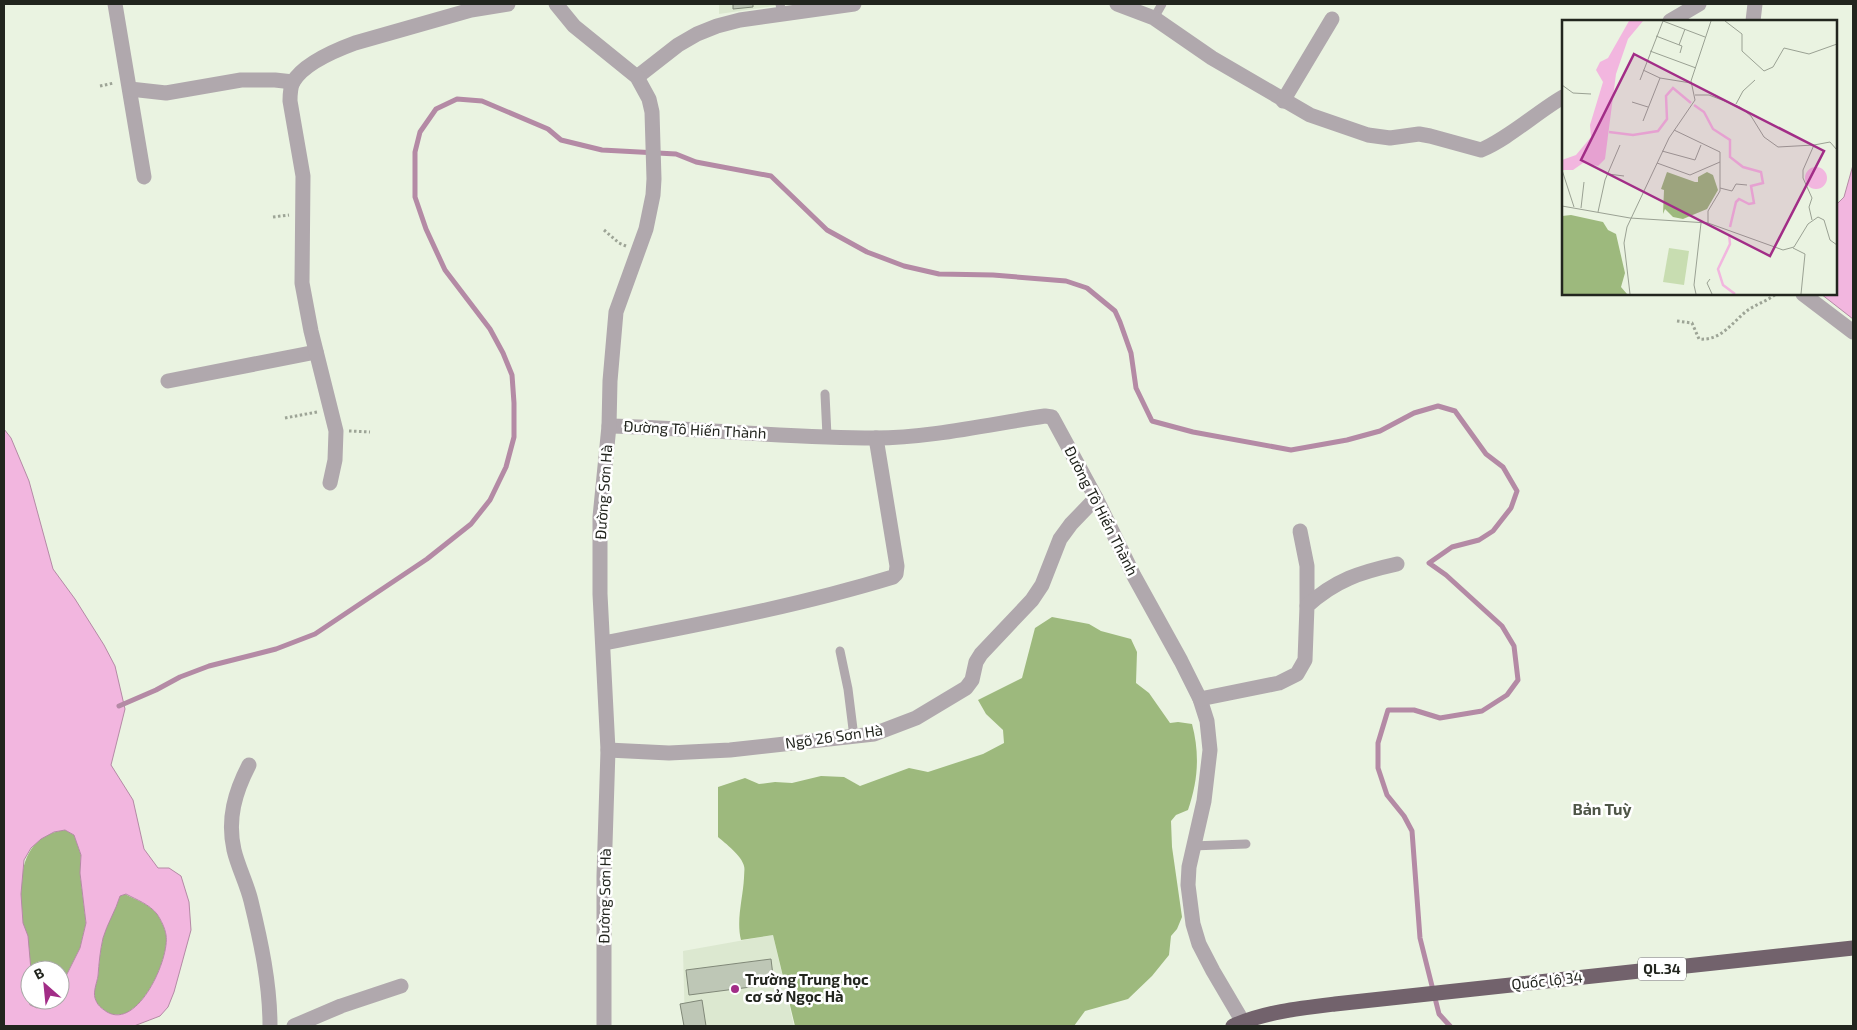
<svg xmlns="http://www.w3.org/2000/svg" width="1857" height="1030" viewBox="0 0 1857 1030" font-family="'Exo 2',sans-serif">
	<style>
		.built { fill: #dce8d0 }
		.forest { fill: #9db97d }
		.water { fill: #f2b6df; stroke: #b48aa5; fill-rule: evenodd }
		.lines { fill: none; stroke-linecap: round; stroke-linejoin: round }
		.stream { stroke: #b48aa5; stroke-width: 5 }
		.building { fill: #bec7b6; stroke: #808878 }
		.path { stroke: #9da496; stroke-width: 3; stroke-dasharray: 2.5 2.5; stroke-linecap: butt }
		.service { stroke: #b0a8ad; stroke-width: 9 }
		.minor { stroke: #b0a8ad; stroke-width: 15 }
		.tertiary { stroke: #b0a8ad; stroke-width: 15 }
		.trunk { stroke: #72626c; stroke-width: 15 }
		.poi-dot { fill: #a22d87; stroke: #fff; stroke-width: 2 }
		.labels { text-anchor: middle; stroke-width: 5; stroke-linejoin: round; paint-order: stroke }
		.shield { fill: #fff; stroke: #646662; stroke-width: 1 }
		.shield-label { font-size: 14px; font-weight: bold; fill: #22251e }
		.street-label { font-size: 15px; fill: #22251e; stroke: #fff }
		.poi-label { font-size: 15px; font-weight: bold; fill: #22251e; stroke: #fff; text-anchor: start }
		.neighbourhood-label { font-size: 16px; font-weight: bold; fill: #4e5547; stroke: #fff }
		.inset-river { fill: none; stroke: #f2b6df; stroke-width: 2.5 }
		.inset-road { fill: none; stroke: #9aa193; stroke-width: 1 }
		.view { fill: #a22d87; fill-opacity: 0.15; stroke: #a22d87; stroke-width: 2.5 }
		.inset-edge { fill: none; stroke: #22251e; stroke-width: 2.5 }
	</style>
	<rect width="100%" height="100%" fill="#eaf3e1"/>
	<g class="built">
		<polygon points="719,4 789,4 719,14"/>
		<polygon points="773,935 794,1026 685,1026 683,951"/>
	</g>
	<g class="forest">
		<path d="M1052,617L1089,624L1101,631L1131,639L1137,652L1136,683L1149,693L1170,723L1178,722L1192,724C1200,754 1198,781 1188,810L1176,815L1171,821L1172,847L1182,917L1177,929L1171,936L1169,955L1152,976L1128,999L1085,1011L1074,1026H795L773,935L741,940C736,920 743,898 744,878C744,874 745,869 744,866C742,856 725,843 718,837V787L745,778L759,784L775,782L792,783L821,776L844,777L860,786L909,768L928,772L983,754L1004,743L1003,730L986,714L978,700L1022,678L1035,628Z"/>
		<path d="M65,830L74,835L81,855L80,873L86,923L80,948L60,988V970H31C24,927 0,838 65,830Z"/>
		<path d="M125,894C136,900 149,904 157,914C161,920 165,928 166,935C170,958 138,1030 107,1012C101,1008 97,1005 95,998C93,992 97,982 98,976C99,963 100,951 103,938C107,924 115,910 120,896Z"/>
	</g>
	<g class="water">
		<polygon points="1853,165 1853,319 1821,294 1836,294 1836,205 1844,197"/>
		<path d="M4,429L11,438L29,481L53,569L75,599L104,645L115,666L125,709L111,765L133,800L144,849L158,868H169L181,876L189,902L191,930L174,992L168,1007L160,1016L134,1026H4ZM65,830L74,835L81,855L80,873L86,923L80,948L60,988V1000H47L37,1008L30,1005L28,995L31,970L28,936L23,923L21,894L24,860L31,848L41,839L54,832ZM126,894C137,900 149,904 157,914C161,920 165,928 166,935C170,958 138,1030 107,1012C101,1008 97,1005 95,998C93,992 97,982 98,976C99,963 100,951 103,938C107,924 116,910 120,896Z"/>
	</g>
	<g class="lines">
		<polyline class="stream" points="119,706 156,690 180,677 209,666 276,649 315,634 427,559 471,524 490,500 506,467 514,437 514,403 512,375 503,353 490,329 445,270 426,229 415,197 415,152 420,132 436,109 457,99 482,101 548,129 561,140 602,150 676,154 696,162 771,176 827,230 867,252 904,266 939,274 993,275 1066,281 1087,288 1115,311 1120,322 1131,353 1136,388 1152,421 1193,432 1291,450 1347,440 1380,431 1414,413 1438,406 1455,411 1486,454 1503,467 1517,491 1511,508 1493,531 1479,540 1452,547 1429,563 1446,575 1502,626 1514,646 1518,680 1507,695 1482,711 1440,718 1414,710 1388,710 1378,743 1378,768 1387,795 1404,816 1412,831 1420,938 1439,1014 1450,1026"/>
	</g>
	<g class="building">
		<polygon points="733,4 753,4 753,7 733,9"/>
		<polygon points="771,959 774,984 689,995 686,970"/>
		<polygon points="702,1000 706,1026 684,1026 680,1004"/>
	</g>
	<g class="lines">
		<g class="path">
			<polyline points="100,86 114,83"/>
			<polyline points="273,217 289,215"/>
			<polyline points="604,230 619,243 626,246"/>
			<path d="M1677,321L1692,323L1699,339C1722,341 1732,322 1748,310C1757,304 1767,301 1776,294"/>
			<polyline points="285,418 317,412"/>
			<polyline points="349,431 370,432"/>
		</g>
		<g class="service">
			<polyline points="780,4 782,14"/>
			<polyline points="1154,18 1162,4"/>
			<polyline points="825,394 827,436"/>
			<polyline points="840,651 848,689 854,737"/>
			<polyline points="1192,846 1246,844"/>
		</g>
		<g class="minor">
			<polyline points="115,4 144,177"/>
			<path d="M1117,4L1154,18L1212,58L1310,115L1368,135L1390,138L1419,134L1430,136L1481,150C1508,139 1537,112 1563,97"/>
			<polyline points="1670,21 1699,4"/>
			<polyline points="1753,21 1755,4"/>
			<polyline points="637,77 678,45 697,34 717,26 740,20 854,4"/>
			<polyline points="130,89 166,93 241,80 275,80 293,82"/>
			<polyline points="1283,101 1332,19"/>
			<polyline points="1803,294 1853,332"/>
			<polyline points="168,381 316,352"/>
			<path d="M609,426C698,428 786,438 875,438C929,438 991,424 1045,416L1052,417L1096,498L1134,576L1181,661L1200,699L1207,721L1210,750L1204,801L1189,867L1188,885L1193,924L1199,944L1213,971L1243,1022"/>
			<path d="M330,483L335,460L336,431L311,331L302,283L303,176L290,101C290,95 290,88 293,82C304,63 336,50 355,43L471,10L508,4"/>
			<polyline points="1300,531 1307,566 1307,606"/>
			<path d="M604,643C701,624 798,606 893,577L896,574L897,566L876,438"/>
			<path d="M1200,699L1279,683L1297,674L1305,660L1307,606C1335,580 1361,572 1397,564"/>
			<polyline points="608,750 669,753 730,750 874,734 916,718 966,688 972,680 976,662 981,654 1032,600 1042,585 1060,539 1071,524 1096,498"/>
			<path d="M249,765C235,792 227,819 234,850C238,867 247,884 251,901C261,942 270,984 270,1026"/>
			<polyline points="294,1026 341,1006 401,986"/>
		</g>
		<polyline class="tertiary" points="556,4 574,26 637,77 649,99 652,112 654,179 653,195 646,229 616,312 610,381 609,426 600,517 600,594 608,750 604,876 604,1026"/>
		<path class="trunk" d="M1233,1026C1264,1012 1301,1008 1335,1004L1853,948"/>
	</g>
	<circle class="poi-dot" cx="735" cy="989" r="5"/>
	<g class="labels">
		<rect class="shield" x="1638" y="957.5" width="48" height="23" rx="4"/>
		<g class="shield-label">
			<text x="1662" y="974">QL.34</text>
		</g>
		<g class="street-label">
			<text transform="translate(695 430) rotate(3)" y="5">Đường Tô Hiến Thành</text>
			<text transform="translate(604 492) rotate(-86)" y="5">Đường Sơn Hà</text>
			<text transform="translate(1101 511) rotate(63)" y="5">Đường Tô Hiến Thành</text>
			<text transform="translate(834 737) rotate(-8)" y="5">Ngõ 26 Sơn Hà</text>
			<text transform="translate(605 896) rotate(-89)" y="5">Đường Sơn Hà</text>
			<text transform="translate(1547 981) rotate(-6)" y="5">Quốc lộ 34</text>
		</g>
		<g class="poi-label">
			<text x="745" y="985">Trường Trung học<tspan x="745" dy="17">cơ sở Ngọc Hà</tspan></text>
		</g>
		<g class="neighbourhood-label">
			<text x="1602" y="815">Bản Tuỳ</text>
		</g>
	</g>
	<g transform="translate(1562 20)">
		<rect width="275" height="275" fill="#eaf3e1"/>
		<path d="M107,228L127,231L122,265L101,262Z" fill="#c8ddb1"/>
		<path d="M105,152L133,162H136V157L145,152L151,155L156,170L145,189L121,199L111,197L103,189L101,194L102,170L99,169ZM9,195L41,202L46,210L54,214L63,253L59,267L65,274H0V196Z" fill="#9db97d"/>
		<path d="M67,1H81L66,19L54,54L43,139L36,146L21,143L11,150H0V140L14,135L29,117L28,105L41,62L34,50L38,42L46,38ZM243 158a11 11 0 1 1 22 0a11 11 0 1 1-22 0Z" fill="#f2b6df"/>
		<path class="inset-river" d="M132,85L142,92L151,109L168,120V137L181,147L199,152L201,163L189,166L192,183L187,184L177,179L174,182L168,207M47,112L71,115L96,111L105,99L104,76L111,68L129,83M167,214L168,224L156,249L161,265L173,274"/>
		<path class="inset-road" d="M163,1L180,14V31L202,51L211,47L222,28L247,34L275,24M94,16L120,26L118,33M117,25L123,9M88,31L134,48M81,50L98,58M78,60L101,1L143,17M0,65L11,73L29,74M133,75H147L178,87L189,96L202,117L216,127L252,125M70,82L86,87M174,84L181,71L193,60M81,101L98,58L129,63M112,110L158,132V171L146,191V203M100,131L133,140L139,125M95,143L128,155L158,142M0,150L12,187M46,154L62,156M158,168L170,171L174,164L185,165M0,186L68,198L146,203L221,230L232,227L246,204L256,197L262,200L268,220L275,225M19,188L22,162M36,192L43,160L58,125M250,200L247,187L250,178L241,158V150L252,125L268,122L275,130M231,228L243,234L239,274M148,259L145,263L150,274M68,274L62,223L65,207L107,118L133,80L129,61L149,1M134,274L132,265L139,203"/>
		<path class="view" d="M72,34L262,131L208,236L19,140Z"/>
		<rect width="275" height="275" class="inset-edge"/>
	</g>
	<rect width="1857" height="1030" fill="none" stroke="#22251e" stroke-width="10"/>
	<g transform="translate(45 985) rotate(333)"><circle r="24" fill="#ffffff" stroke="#a7a8a5"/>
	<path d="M0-4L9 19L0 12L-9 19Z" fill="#a22d87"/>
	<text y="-8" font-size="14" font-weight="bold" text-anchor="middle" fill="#22251e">B</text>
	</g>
</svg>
